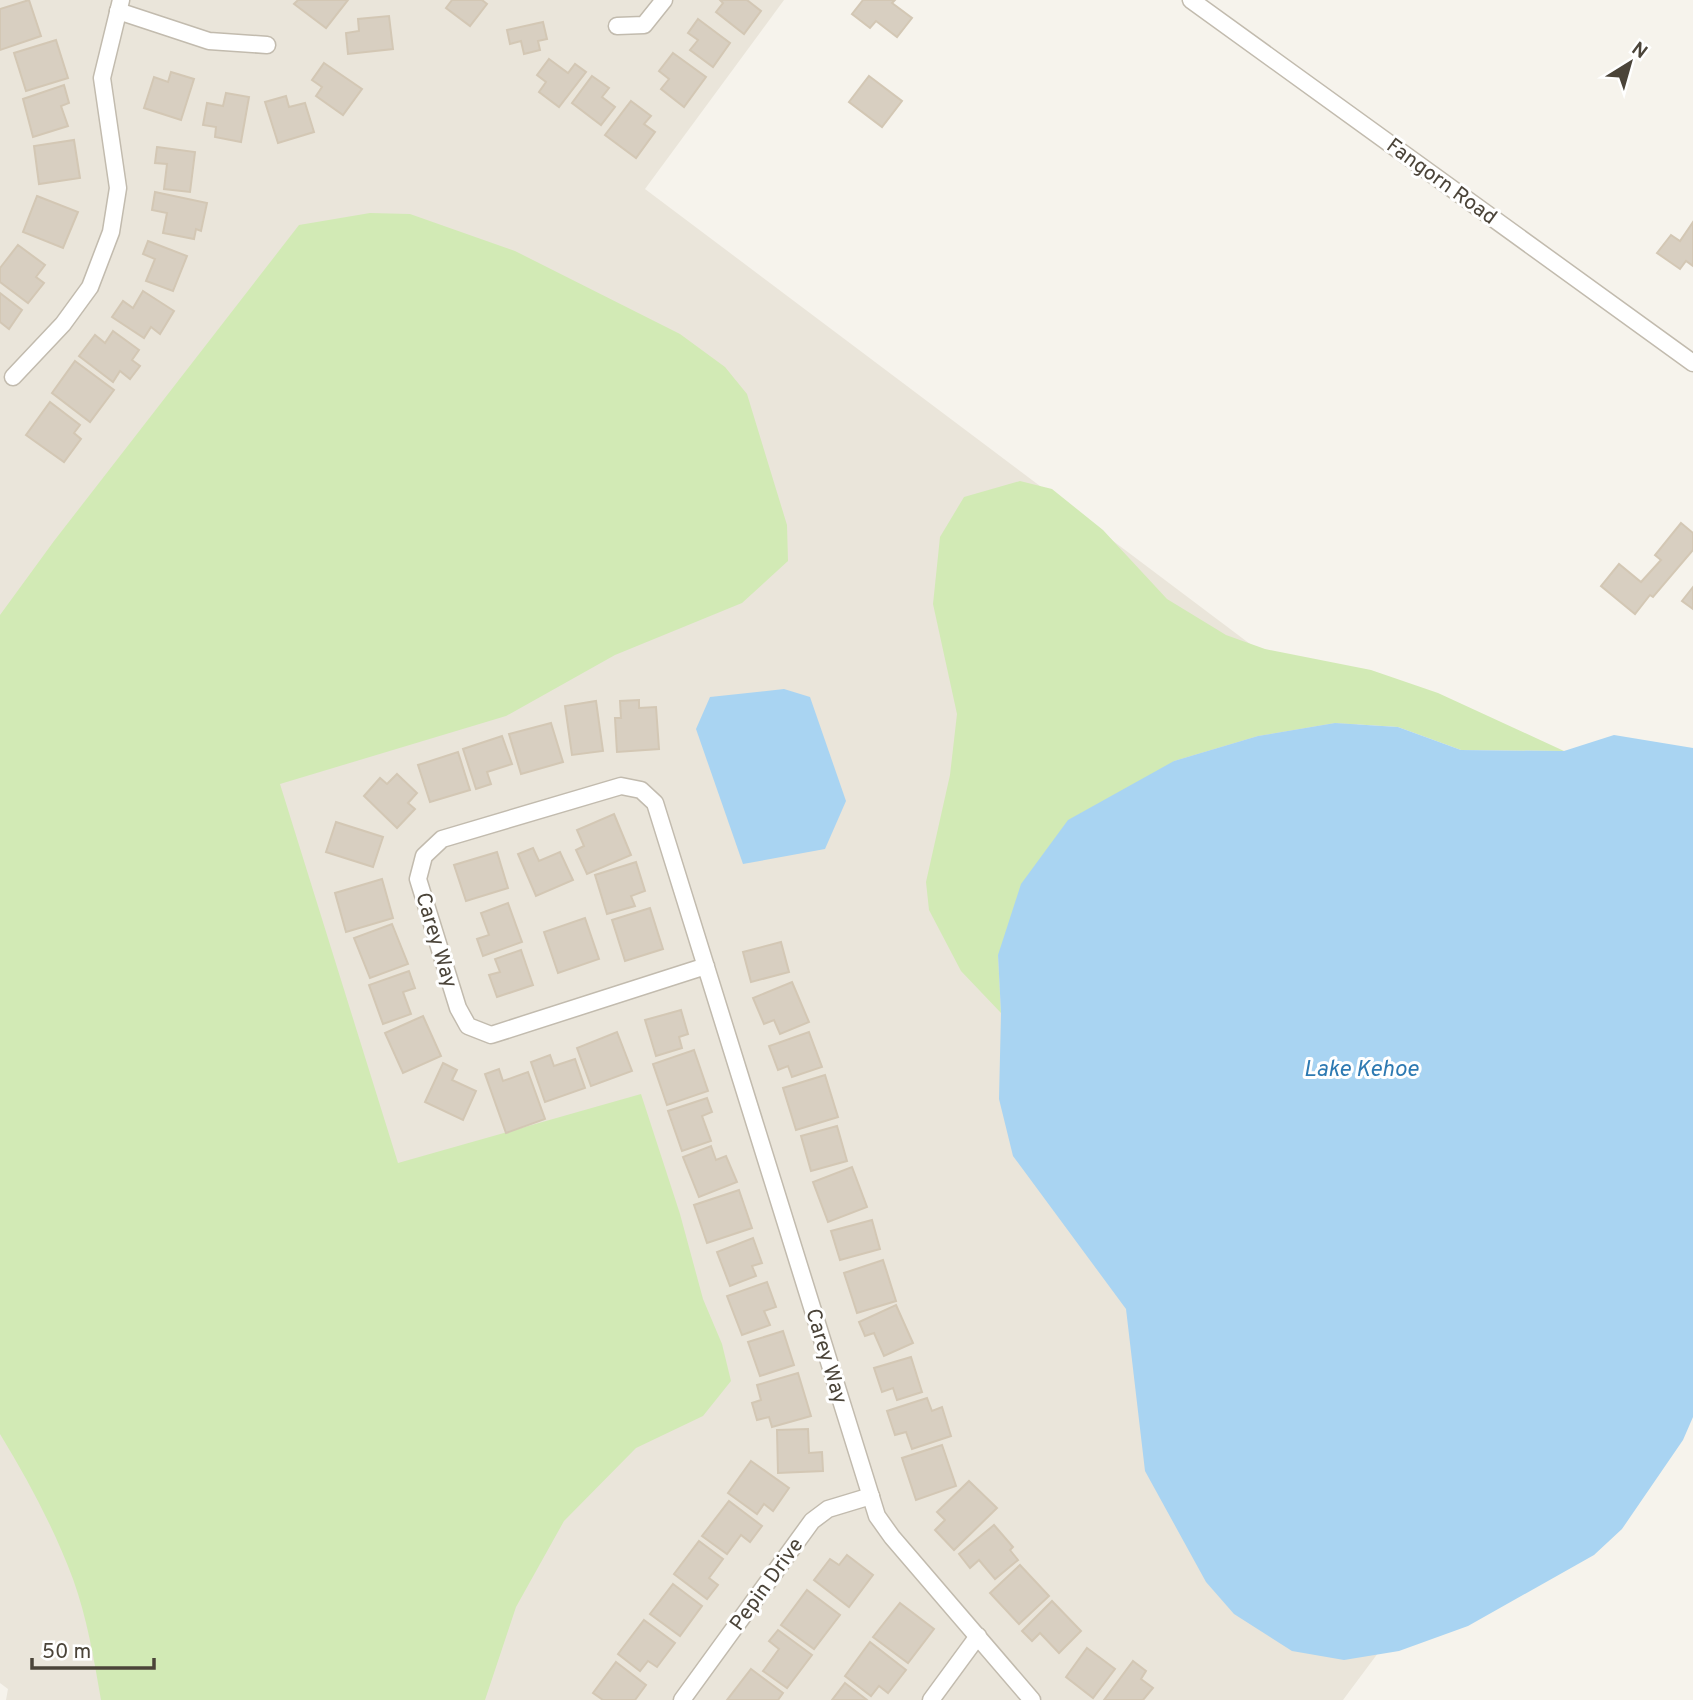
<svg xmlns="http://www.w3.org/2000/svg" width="1693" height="1700" viewBox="0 0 1693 1700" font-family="Overpass,sans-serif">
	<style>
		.residential { fill: #eae5da }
		.green { fill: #d2eab5 }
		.water { fill: #a9d4f2 }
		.building { fill: #d8cfc1; stroke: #d3c7b4; stroke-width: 2 }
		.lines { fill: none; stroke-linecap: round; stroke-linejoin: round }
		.street-casing { stroke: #c2bbae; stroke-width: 19 }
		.street { stroke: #fff; stroke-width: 16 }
		.labels { text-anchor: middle; stroke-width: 6; stroke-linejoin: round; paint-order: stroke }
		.street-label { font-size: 21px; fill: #4b4439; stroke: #fff }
		.water-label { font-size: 23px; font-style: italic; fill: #2e7ab2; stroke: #fff }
	</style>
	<rect width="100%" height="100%" fill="#f6f3ec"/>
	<polygon class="residential" points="0,0 784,0 645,189 1693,977 1693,1230 1343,1700 6,1700 8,1689 0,1683"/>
	<g class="green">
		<path d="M370,213L410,214L515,251L680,334L725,367L747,394L787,525L788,561L742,603L615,655L506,716L280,784L398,1163L641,1094L680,1214L703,1299L722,1344L731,1381L703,1416L636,1448L564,1521L516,1607L485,1700H101C94,1659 87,1618 73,1579C54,1528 28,1480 0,1434V615L54,541L299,225Z"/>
		<polygon points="1020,481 1052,489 1103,530 1167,599 1226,635 1265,649 1371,670 1438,693 1564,751 1461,750 1398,727 1335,723 1258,736 1174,761 998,955 1001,1013 961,971 929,910 926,882 950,775 957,714 933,604 940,537 964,497"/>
	</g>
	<g class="water">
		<polygon points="784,689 810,697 846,801 825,849 743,864 696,729 710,697"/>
		<polygon points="1335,723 1398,727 1461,750 1564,751 1614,735 1693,748 1693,1417 1683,1440 1622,1529 1594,1555 1468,1626 1399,1651 1344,1660 1292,1651 1234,1614 1206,1582 1145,1471 1126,1309 1013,1156 999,1099 1001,1013 998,955 1021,884 1068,820 1174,761 1258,736"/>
	</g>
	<g class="building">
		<polygon points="29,0 41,36 0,50 0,9"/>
		<polygon points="298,0 348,0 326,28 294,4"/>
		<polygon points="452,0 482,0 487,4 470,26 446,8"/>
		<polygon points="720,0 747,0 761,11 744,34 716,12 723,3"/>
		<polygon points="863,0 895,0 892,3 912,18 897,37 876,21 870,28 852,14"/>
		<polygon points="389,16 393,49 348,54 346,33 359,31 358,19"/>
		<polygon points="698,19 730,43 713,67 690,50 698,40 688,33"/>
		<polygon points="543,22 547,39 538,41 540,50 524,54 521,41 510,44 507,30"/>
		<polygon points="56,40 68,78 26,91 14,53"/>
		<polygon points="673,53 706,77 684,107 661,89 669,79 659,71"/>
		<polygon points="549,59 568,73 575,64 586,72 559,107 539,92 546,82 537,75"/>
		<polygon points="324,63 362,89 343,115 316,96 322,87 312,80"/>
		<polygon points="171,72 194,79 181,120 144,108 154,77 168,82"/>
		<polygon points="592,76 609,88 602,97 615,107 601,125 572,103"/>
		<polygon points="869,76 902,101 882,127 849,102"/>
		<polygon points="64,85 69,103 61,106 68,126 33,137 23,99"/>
		<polygon points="226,93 249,97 241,142 215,137 216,127 203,125 207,103 223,106"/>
		<polygon points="286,96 289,107 305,103 314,132 278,143 265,102"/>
		<polygon points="631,101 651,116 644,124 655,132 636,158 605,135"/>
		<polygon points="74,140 80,178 39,184 34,146"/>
		<polygon points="157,147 195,152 190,192 164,189 167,164 155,163"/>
		<polygon points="155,192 207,203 201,231 196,229 194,239 163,233 167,213 152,210"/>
		<polygon points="37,196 78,212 63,248 23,232"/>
		<polygon points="1693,222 1693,266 1686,261 1680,269 1657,253 1671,235 1680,241"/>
		<polygon points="148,241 187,256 173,291 146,281 155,259 143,254"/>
		<polygon points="18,245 45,265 36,277 44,283 28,303 0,282 0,268"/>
		<polygon points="143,291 174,311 160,334 151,327 144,338 112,317 123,301 133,308"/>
		<polygon points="0,293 22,310 9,329 0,322"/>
		<polygon points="113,331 139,350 132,360 140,366 130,379 120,371 113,382 79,356 95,335 105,343"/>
		<polygon points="75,361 114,390 90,422 52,393"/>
		<polygon points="50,402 80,425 74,433 81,439 64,462 26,435"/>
		<polygon points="1681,523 1693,533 1693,550 1653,597 1650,595 1635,614 1601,586 1619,564 1641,582 1661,560 1655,555"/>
		<polygon points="1693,587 1693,609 1682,601"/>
		<polygon points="639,700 639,708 656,707 659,749 617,752 615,718 621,718 620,701"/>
		<polygon points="596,701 603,751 572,755 565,706"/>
		<polygon points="551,723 563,762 521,774 509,734"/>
		<polygon points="502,736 512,764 487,772 491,784 476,789 463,749"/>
		<polygon points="458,752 470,790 430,802 418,765"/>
		<polygon points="397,774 417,793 408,803 415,809 397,828 364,796 380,778 387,784"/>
		<polygon points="614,814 631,855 587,874 576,850 584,846 577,830"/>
		<polygon points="336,822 383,837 373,867 326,852"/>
		<polygon points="533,848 539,861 560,852 573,880 536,896 518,854"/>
		<polygon points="497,852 508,888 466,901 454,865"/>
		<polygon points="636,862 645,891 631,896 635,906 607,914 595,875"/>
		<polygon points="382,879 393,918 346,932 335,893"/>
		<polygon points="508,903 522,942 483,956 477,939 489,935 481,913"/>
		<polygon points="650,908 663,949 625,961 612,920"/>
		<polygon points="585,918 599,959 558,973 544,932"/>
		<polygon points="392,924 408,964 370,978 354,938"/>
		<polygon points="781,942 789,972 751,982 743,952"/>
		<polygon points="521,950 533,985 497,997 489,975 500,972 495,959"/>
		<polygon points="409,971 415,988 403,992 411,1014 383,1024 369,985"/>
		<polygon points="792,982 809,1022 780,1034 774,1020 764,1024 753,998"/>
		<polygon points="681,1010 688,1034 679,1037 682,1048 656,1056 645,1020"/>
		<polygon points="423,1016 441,1056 403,1073 385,1033"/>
		<polygon points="617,1032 632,1071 591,1086 577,1048"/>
		<polygon points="809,1032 822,1067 792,1077 788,1066 778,1070 769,1046"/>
		<polygon points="694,1050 708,1091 667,1105 653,1064"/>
		<polygon points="550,1055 554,1066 575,1059 585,1088 545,1102 531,1062"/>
		<polygon points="443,1063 457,1070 452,1080 476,1091 463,1120 425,1102"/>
		<polygon points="499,1069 503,1081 528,1072 545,1119 506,1133 485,1074"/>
		<polygon points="825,1075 838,1117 796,1130 783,1088"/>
		<polygon points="707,1098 712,1112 702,1116 711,1141 682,1151 668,1111"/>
		<polygon points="837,1126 847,1161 811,1171 801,1136"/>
		<polygon points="711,1146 716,1160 726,1156 737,1182 699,1197 683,1157"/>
		<polygon points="852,1167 867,1207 828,1222 813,1182"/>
		<polygon points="739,1190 752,1228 707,1243 694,1205"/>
		<polygon points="872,1220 880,1249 840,1260 831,1231"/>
		<polygon points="753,1238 762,1263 752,1266 756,1276 730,1286 717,1252"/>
		<polygon points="883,1260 896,1301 857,1313 844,1273"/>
		<polygon points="767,1282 776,1307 764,1311 770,1325 742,1335 727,1296"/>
		<polygon points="896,1305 913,1343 884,1356 874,1333 865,1336 859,1322"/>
		<polygon points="783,1331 794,1365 760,1376 748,1342"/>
		<polygon points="911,1357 922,1392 897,1400 893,1388 882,1392 874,1368"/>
		<polygon points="798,1373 811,1416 772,1427 769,1417 757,1420 752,1403 761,1400 757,1385"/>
		<polygon points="927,1398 932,1411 942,1407 951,1436 912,1449 906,1432 895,1435 887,1411"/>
		<polygon points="808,1429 809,1453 822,1452 823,1471 778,1473 777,1430"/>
		<polygon points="942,1445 956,1486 916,1500 902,1458"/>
		<polygon points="751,1461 789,1488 773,1511 764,1504 757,1514 728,1493"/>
		<polygon points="969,1481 997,1508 954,1550 935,1530 945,1520 937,1512"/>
		<polygon points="729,1501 762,1526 750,1542 741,1535 727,1554 702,1536"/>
		<polygon points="994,1525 1013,1547 1010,1550 1018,1560 995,1579 979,1560 970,1568 959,1554"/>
		<polygon points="699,1541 723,1559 709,1578 718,1585 707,1599 674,1574"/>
		<polygon points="847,1555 873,1575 849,1607 814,1580 830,1559 839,1565"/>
		<polygon points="1020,1565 1049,1596 1019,1624 990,1593"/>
		<polygon points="673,1584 702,1606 680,1636 650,1614"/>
		<polygon points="807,1590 840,1615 814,1649 781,1625"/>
		<polygon points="1052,1601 1081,1631 1059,1653 1040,1633 1032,1641 1022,1631"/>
		<polygon points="900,1603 934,1629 908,1663 873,1637"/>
		<polygon points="644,1620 675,1643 657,1667 648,1661 640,1671 618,1654"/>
		<polygon points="778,1630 812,1655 787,1688 763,1671 779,1649 769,1641"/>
		<polygon points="870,1642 906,1670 888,1693 879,1686 871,1696 845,1676"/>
		<polygon points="1087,1648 1115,1669 1093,1698 1066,1677"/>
		<polygon points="1133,1661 1146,1671 1141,1679 1153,1688 1143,1700 1104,1700"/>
		<polygon points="616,1662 646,1685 635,1700 603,1700 593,1693"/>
		<polygon points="751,1669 783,1693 778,1700 727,1700"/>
		<polygon points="845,1683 867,1700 832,1700"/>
	</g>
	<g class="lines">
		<g class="street-casing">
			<g id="street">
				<polyline points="1191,0 1693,363"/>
				<polyline points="118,11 209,41 267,45"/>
				<polyline points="617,26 644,25 664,0"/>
				<polyline points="13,377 63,324 90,287 111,232 118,188 102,78 121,0"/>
				<polyline points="706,966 491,1035 468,1026 458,1008 418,879 424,856 442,839 621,786 641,790 655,803 877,1516 892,1537 1032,1700"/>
				<polyline points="682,1700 812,1521 828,1509 871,1496"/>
				<polyline points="931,1700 978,1636"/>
			</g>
		</g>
		<use href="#street" class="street"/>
	</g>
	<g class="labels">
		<g class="street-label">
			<text transform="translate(1442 181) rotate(36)" y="7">Fangorn Road</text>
			<text transform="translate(437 940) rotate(73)" y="7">Carey Way</text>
			<text transform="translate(827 1356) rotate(73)" y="7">Carey Way</text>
			<text transform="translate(766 1584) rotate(-54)" y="7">Pepin Drive</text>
		</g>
		<g class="water-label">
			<text x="1361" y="1076">Lake Kehoe</text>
		</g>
	</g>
	<g transform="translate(1630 63) rotate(37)" stroke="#ffffff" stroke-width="5" paint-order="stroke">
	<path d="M0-5L12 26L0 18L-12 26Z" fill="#4b4439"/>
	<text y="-10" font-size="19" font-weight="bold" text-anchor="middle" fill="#4b4439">N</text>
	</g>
	<path d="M32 1658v10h122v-10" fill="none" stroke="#4b4439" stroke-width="3.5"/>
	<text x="42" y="1658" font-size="21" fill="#4b4439" stroke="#ffffff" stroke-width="5" paint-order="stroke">50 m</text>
</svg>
